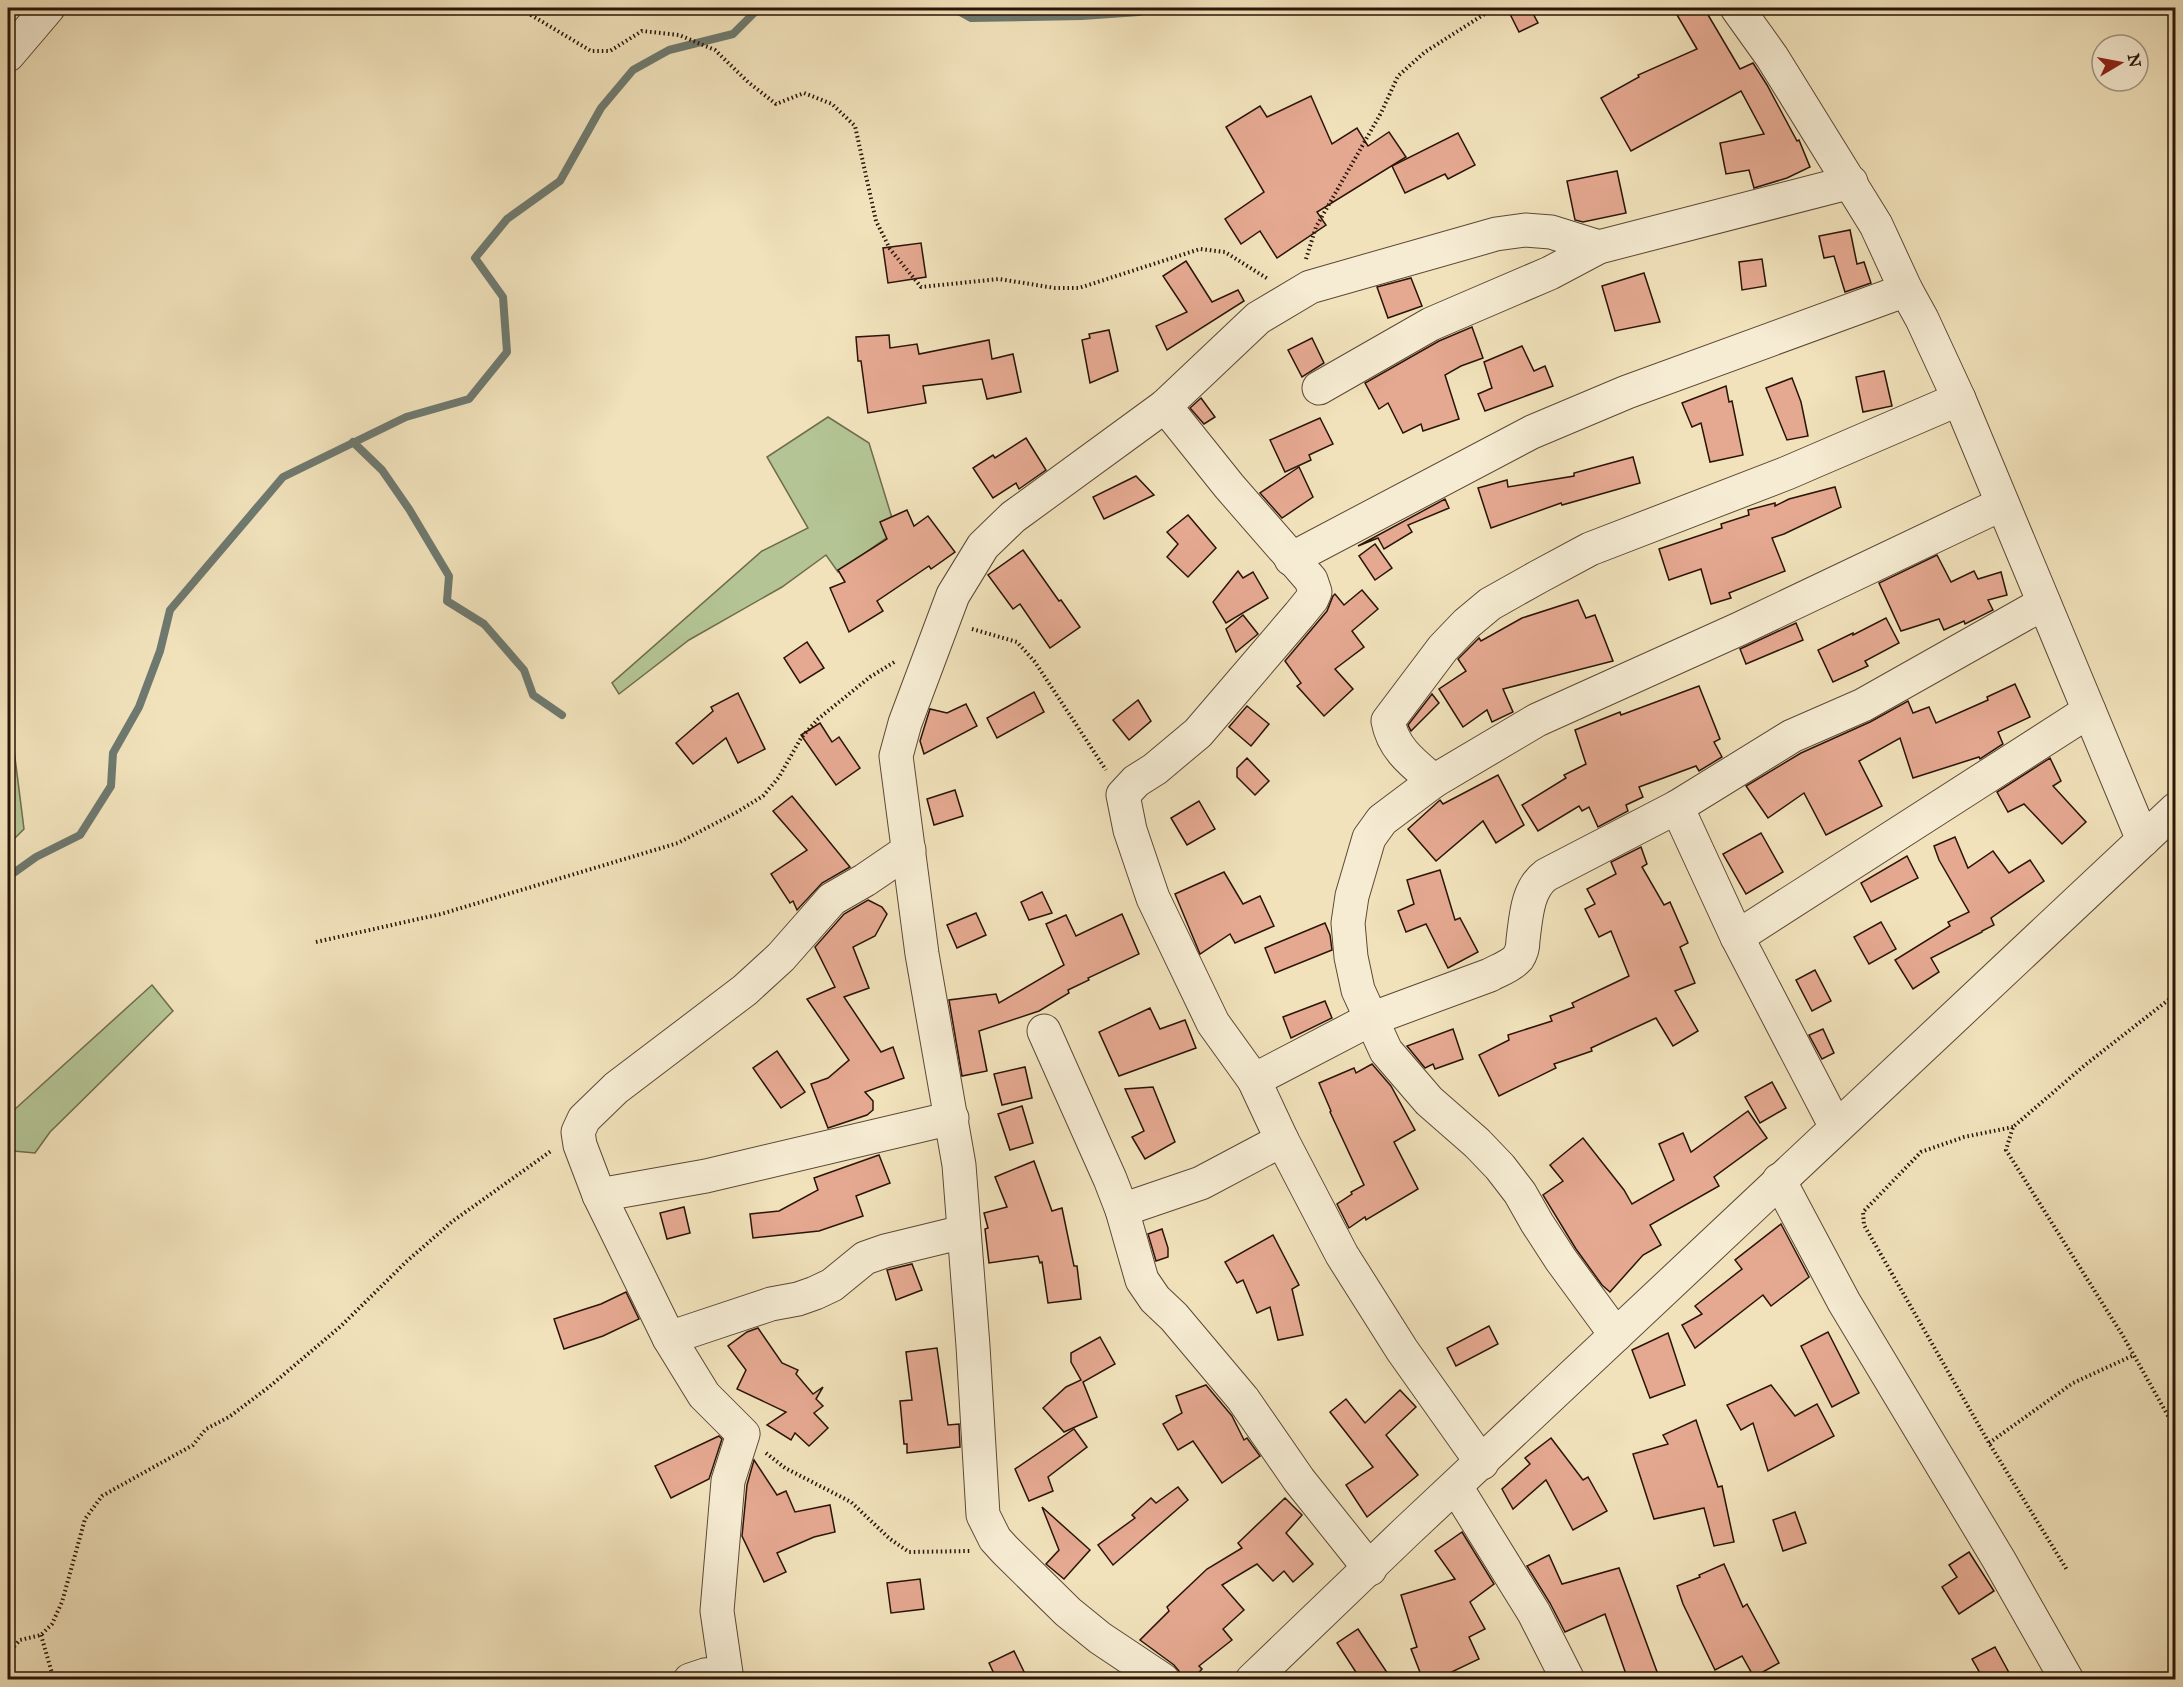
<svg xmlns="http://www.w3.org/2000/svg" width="2183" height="1687" viewBox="0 0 2183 1687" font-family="'IM FELL Great Primer',serif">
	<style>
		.green { fill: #b4c494; stroke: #6f6c4e; stroke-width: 1.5 }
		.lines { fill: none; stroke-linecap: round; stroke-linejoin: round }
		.stream { stroke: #6e796f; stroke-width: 8 }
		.building { fill: #e5a991; stroke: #2a1408; stroke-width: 1.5 }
		.minor-casing { stroke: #5c4835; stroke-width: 35 }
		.path { stroke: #2a1408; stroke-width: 4; stroke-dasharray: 1.5 3; stroke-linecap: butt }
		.minor { stroke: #f6ecd3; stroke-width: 33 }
	</style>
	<rect width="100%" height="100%" fill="#f1e2bb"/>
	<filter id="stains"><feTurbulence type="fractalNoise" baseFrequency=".00333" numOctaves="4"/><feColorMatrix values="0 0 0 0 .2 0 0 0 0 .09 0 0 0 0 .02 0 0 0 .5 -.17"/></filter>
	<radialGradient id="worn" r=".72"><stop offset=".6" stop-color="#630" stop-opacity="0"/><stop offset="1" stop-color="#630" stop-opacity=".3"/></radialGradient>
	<g class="green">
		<polygon points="828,417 869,443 896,531 838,572 826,555 782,587 689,640 619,694 612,683 762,551 808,528 767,457"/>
		<polygon points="8,737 13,742 24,829 8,845"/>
		<polygon points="152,985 173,1011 50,1132 35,1153 13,1151 8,1155 8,1103 14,1110"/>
	</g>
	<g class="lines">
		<g class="stream">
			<polyline points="953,8 971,18 1082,16 1139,12 1154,8"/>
			<polyline points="353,442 382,470 409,509 449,576 447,601 484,624 524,670 533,695 562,715"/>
			<polyline points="8,877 36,857 80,835 111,786 113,753 139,707 160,651 170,610 283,477 406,417 469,399 507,352 503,297 475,258 507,219 560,181 601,108 633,70 669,50 733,34 759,8"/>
		</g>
	</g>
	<g class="building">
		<polygon points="1507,8 1530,8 1538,23 1519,32"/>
		<polygon points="1673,8 1704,8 1740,69 1753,63 1767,85 1797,141 1799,140 1810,167 1787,178 1754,188 1749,170 1726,174 1720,143 1764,134 1741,91 1631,151 1601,98 1639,77 1638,75 1697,49"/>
		<polygon points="1311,96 1332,144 1357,128 1368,146 1389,132 1406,157 1317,212 1326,225 1277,258 1260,231 1241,244 1225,219 1264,192 1226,127 1260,106 1267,117"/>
		<polygon points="1458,133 1475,165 1448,179 1445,174 1405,193 1392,166"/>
		<polygon points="1617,171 1626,213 1583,222 1575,220 1567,181"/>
		<polygon points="1850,230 1857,264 1864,262 1871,283 1845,292 1834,256 1824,258 1819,236"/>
		<polygon points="921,243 926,277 888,283 883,248"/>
		<polygon points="1762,259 1766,286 1742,290 1739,262"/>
		<polygon points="1186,261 1212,302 1238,290 1244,301 1167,350 1156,326 1187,312 1163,276"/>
		<polygon points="1644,273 1660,322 1615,331 1602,286"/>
		<polygon points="1411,278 1422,306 1388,318 1377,287"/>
		<polygon points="1472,327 1483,358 1461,366 1445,375 1459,419 1423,431 1421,424 1403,433 1388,403 1379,409 1365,383 1439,341"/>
		<polygon points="1109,330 1118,371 1090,383 1082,340 1090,338 1089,334"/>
		<polygon points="889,335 890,348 917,344 919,354 989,340 992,359 1013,354 1021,392 987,399 982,379 923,386 926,403 868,413 861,361 858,361 856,337"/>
		<polygon points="1312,338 1324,363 1302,377 1288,350"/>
		<polygon points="1522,346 1534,371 1545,366 1553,386 1485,411 1478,394 1492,388 1484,362"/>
		<polygon points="1884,371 1892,406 1863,412 1856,377"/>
		<polygon points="1792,378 1801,402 1808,436 1787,440 1766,388"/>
		<polygon points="1726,386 1729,402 1732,401 1743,455 1710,462 1701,423 1692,427 1682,403"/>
		<polygon points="1201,398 1215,417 1204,424 1190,408"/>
		<polygon points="1320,418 1333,444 1309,455 1311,460 1285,472 1270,440"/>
		<polygon points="1026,438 1046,470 1019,489 1016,483 993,498 973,468 993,455 995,458"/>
		<polygon points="1633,457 1640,483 1562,505 1561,503 1491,528 1478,488 1507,480 1508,487 1574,476 1574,473"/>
		<polygon points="1299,467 1313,497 1282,518 1260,493"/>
		<polygon points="1136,476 1154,495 1104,519 1093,497"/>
		<polygon points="1835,487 1841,507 1784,534 1772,538 1785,571 1729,593 1731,598 1711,604 1701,569 1669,580 1659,549 1722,528 1721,524 1749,515 1748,510 1775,503 1775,506 1789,499"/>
		<polygon points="1445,499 1449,508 1408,525 1412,532 1384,549 1378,538 1358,546"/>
		<polygon points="907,510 914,526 928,516 955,552 931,569 929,566 877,601 883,611 849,632 830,588 845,582 838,570 887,539 880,522"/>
		<polygon points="1188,515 1216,548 1188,577 1167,557 1178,544 1167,532"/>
		<polygon points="1375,544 1392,568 1375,580 1359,556"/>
		<polygon points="1023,550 1059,601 1061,600 1080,627 1050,648 1020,604 1013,609 988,575"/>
		<polygon points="1937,555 1951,582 1974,571 1978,579 2001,572 2007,595 1988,600 1993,610 1965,624 1964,621 1944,630 1939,619 1901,631 1879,583"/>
		<polygon points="1238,571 1243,578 1253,572 1268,598 1226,623 1213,602"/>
		<polygon points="1362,590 1378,609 1352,631 1364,647 1335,669 1353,689 1324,716 1297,686 1301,683 1285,661 1327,611 1333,596 1335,594 1344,605"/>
		<polygon points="1578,600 1586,618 1595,615 1613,661 1503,689 1513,712 1492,722 1487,710 1463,727 1439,689 1466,671 1458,659 1479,638 1481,641 1522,618"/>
		<polygon points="1243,615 1258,634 1236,652 1226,629"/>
		<polygon points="1886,618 1899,643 1865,661 1868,666 1833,682 1818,650 1853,633 1853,635"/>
		<polygon points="1796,623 1803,640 1746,664 1740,649"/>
		<polygon points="807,642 824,668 800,683 784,658"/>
		<polygon points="2015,684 2030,717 1998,732 2003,744 1980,759 1979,757 1913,778 1900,738 1859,761 1882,806 1826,835 1804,793 1768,818 1746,786 1801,753 1870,722 1908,701 1913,713 1929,707 1936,723 1988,700 1987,697"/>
		<polygon points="1699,686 1720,739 1714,742 1722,757 1699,771 1696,766 1639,787 1643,797 1626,805 1628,811 1598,827 1589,807 1582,811 1579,806 1538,831 1522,805 1566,778 1564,775 1586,764 1575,730 1620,712 1621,715"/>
		<polygon points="1034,692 1044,712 997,738 987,718"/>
		<polygon points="738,693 765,749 738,763 726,738 693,764 676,743 713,711 711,707"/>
		<polygon points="1432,694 1439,703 1411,731 1408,725"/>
		<polygon points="1138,700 1151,721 1129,740 1113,720"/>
		<polygon points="966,704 977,726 924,754 920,741 930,709 947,713"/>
		<polygon points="1247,706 1269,724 1251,746 1229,727"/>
		<polygon points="820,723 832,742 839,737 860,768 836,785 801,735"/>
		<polygon points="1247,758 1269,781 1255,795 1237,777 1237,768"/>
		<polygon points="2050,758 2061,781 2053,786 2086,822 2062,844 2024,804 2008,812 1997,792"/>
		<polygon points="1498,775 1524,825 1496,843 1483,821 1436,861 1408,829 1440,800 1443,804"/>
		<polygon points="955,790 963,816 934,825 927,799"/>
		<polygon points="792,796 850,867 822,883 797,910 793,901 790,903 771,874 807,850 773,811"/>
		<polygon points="1199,801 1215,829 1187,845 1171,818"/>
		<polygon points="1761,833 1783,872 1746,894 1723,854"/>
		<polygon points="1955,837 1968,868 1993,851 2009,873 2030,860 2044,881 1991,918 1994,925 1982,931 1982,932 1931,958 1939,972 1913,989 1895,960 1950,926 1948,922 1969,912 1939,860 1934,846"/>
		<polygon points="1641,847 1647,864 1642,867 1664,905 1670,902 1688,943 1680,947 1695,983 1675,991 1698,1031 1673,1046 1656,1018 1591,1048 1592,1051 1554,1064 1556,1068 1499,1096 1479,1055 1509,1040 1508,1035 1552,1021 1550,1016 1574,1007 1572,1003 1629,976 1611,931 1599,937 1585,909 1595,904 1587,889 1616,874 1611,862"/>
		<polygon points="1907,856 1918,878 1871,902 1861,883"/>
		<polygon points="1440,870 1455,920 1460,918 1478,952 1448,968 1426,924 1406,932 1398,911 1414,904 1407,880"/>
		<polygon points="1224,872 1243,904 1260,896 1274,926 1235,943 1230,934 1200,954 1175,894"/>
		<polygon points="1042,892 1052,913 1029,920 1021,902"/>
		<polygon points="868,900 882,907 887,914 875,936 853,947 869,988 844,997 881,1052 893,1047 904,1078 865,1092 873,1101 873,1110 867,1115 828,1128 811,1084 828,1078 849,1060 807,999 835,987 815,947 844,914"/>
		<polygon points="976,913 986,935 957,948 947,925"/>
		<polygon points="1122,914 1139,954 1088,978 1089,980 1068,990 1069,993 1039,1011 979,1031 987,1071 962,1076 949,1000 996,994 999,1003 1064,965 1046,924 1066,915 1076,936"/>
		<polygon points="1881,922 1896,949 1869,964 1854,937"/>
		<polygon points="1325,923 1330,935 1332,950 1275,973 1265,948"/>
		<polygon points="1815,970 1831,1001 1812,1011 1796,980"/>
		<polygon points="1325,1001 1332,1018 1291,1038 1283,1017"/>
		<polygon points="1150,1008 1160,1029 1185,1020 1196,1048 1119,1076 1099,1032"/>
		<polygon points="1453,1029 1463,1059 1435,1069 1433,1064 1425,1068 1407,1046"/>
		<polygon points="1823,1029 1834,1053 1822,1059 1809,1035"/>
		<polygon points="777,1051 805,1092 781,1108 753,1068"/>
		<polygon points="1372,1064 1391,1086 1415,1130 1394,1142 1418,1189 1366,1220 1365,1217 1349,1228 1337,1204 1352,1194 1351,1192 1364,1185 1330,1112 1331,1111 1319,1083 1354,1068 1356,1073"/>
		<polygon points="1025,1067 1032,1098 1002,1105 994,1074"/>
		<polygon points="1772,1082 1786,1108 1760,1123 1745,1097"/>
		<polygon points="1153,1087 1175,1142 1145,1159 1132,1137 1144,1131 1125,1089"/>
		<polygon points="1022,1106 1033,1143 1010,1150 998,1114"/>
		<polygon points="1748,1111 1767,1138 1714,1177 1719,1186 1650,1225 1661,1245 1643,1255 1610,1292 1602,1285 1576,1249 1543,1195 1563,1181 1550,1165 1583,1138 1624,1190 1632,1204 1674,1180 1659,1144 1683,1133 1691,1152"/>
		<polygon points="879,1155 890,1183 856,1196 863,1216 819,1231 753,1238 750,1214 779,1211 818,1190 814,1178"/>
		<polygon points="1034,1161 1052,1211 1062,1208 1074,1266 1077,1266 1081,1299 1048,1303 1042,1262 1040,1263 1038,1256 989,1263 985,1229 988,1228 984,1213 1007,1207 995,1177"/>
		<polygon points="684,1207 690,1233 667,1239 660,1213"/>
		<polygon points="1781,1224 1809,1277 1771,1306 1763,1295 1695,1348 1682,1325 1702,1314 1695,1306 1742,1269 1735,1260"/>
		<polygon points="1162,1229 1168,1248 1168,1257 1156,1261 1148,1234"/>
		<polygon points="1273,1235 1299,1285 1292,1289 1303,1335 1278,1340 1270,1307 1257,1313 1243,1280 1237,1283 1225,1262"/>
		<polygon points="912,1264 922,1290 896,1300 887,1270"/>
		<polygon points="626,1292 639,1319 603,1336 564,1349 554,1319 601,1304"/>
		<polygon points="1489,1326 1498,1344 1456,1366 1447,1348"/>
		<polygon points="758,1328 782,1363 798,1370 796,1374 813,1394 823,1387 816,1399 823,1406 814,1413 828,1428 809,1446 795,1433 791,1440 767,1425 786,1412 737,1389 746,1370 728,1346 747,1332"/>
		<polygon points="1828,1332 1859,1393 1832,1407 1801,1346"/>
		<polygon points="1668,1333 1685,1385 1650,1398 1632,1350"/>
		<polygon points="1100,1337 1115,1364 1083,1382 1097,1417 1064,1432 1043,1408 1066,1387 1081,1380 1071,1362 1071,1353"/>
		<polygon points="937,1348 948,1425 959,1424 960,1447 907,1453 907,1444 904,1444 900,1401 912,1400 906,1352"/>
		<polygon points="1206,1385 1232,1416 1244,1440 1247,1438 1260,1456 1222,1483 1193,1441 1178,1450 1163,1424 1182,1413 1176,1396"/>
		<polygon points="1771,1385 1795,1416 1817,1404 1834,1436 1768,1471 1753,1423 1741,1430 1727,1405"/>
		<polygon points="1400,1390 1416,1407 1386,1435 1418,1475 1367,1517 1346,1485 1373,1467 1330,1412 1346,1399 1365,1423"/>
		<polygon points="1696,1420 1718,1487 1722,1486 1734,1542 1714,1546 1704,1508 1654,1519 1633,1454 1668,1444 1663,1435"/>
		<polygon points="1074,1429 1087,1447 1048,1477 1053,1491 1029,1501 1015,1469"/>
		<polygon points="719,1436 722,1439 709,1479 671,1498 655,1466"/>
		<polygon points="1551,1438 1583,1480 1588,1477 1607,1511 1573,1530 1546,1480 1513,1509 1502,1489 1530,1464 1525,1458"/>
		<polygon points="754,1460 777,1495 786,1491 795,1512 830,1505 835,1532 814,1537 777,1553 786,1572 764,1582 742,1536 747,1485"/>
		<polygon points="1178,1487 1188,1500 1113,1565 1098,1545 1135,1518 1132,1515 1151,1498 1156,1503"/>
		<polygon points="1285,1498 1302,1515 1286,1533 1313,1564 1293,1582 1284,1571 1273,1581 1257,1564 1222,1585 1244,1610 1223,1629 1232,1640 1199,1666 1202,1669 1192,1680 1181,1680 1179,1671 1174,1665 1140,1640 1169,1611 1167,1607 1207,1569 1242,1548 1238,1543"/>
		<polygon points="1042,1507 1090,1550 1064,1579 1046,1564 1059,1550"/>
		<polygon points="1795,1512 1806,1543 1783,1551 1773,1520"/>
		<polygon points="1462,1532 1494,1584 1470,1602 1485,1629 1469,1637 1479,1659 1435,1680 1423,1680 1411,1649 1417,1647 1401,1595 1455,1579 1435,1551"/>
		<polygon points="1969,1552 1994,1591 1959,1614 1942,1587 1957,1577 1949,1565"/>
		<polygon points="1549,1555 1562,1584 1619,1568 1660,1680 1628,1680 1605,1614 1565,1632 1550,1603 1527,1566"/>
		<polygon points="1724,1564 1743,1607 1747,1604 1779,1663 1754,1677 1742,1656 1715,1670 1683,1604 1677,1586 1700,1577 1699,1575"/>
		<polygon points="920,1579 924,1609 891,1613 887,1583"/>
		<polygon points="1358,1629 1392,1680 1361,1680 1337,1643"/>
		<polygon points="1995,1647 2013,1680 1984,1680 1972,1659"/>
		<polygon points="1014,1651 1028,1680 997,1680 989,1663"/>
	</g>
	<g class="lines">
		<g class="minor-casing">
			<g id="minor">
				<polyline points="1737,8 1772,57 1876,225 1906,290 1922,319 1959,399 2143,840"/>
				<polyline points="8,55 48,8"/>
				<polyline points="1319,388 1431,324 1550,273 1599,247 1851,182"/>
				<polyline points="1291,559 1532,432 1627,392 1906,290"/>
				<path d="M1434,781C1414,764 1393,749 1388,721L1443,648L1466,624L1490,604L1538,577L1590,549L1787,473L1959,399"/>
				<polyline points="1677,807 1737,937 1836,1127"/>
				<polyline points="1737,937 2089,711"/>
				<polyline points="1044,1031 1110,1179 1122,1210 1142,1280 1155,1299 1174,1317 1243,1399 1299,1480 1370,1569"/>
				<path d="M1254,1080L1371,1019L1490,975C1499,970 1511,966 1518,958C1522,952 1523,947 1523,940C1526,917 1527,889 1546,875L1677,807L1792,736L1863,705L2044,603"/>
				<polyline points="1282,1140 1342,1255 1402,1350 1482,1463"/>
				<polyline points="1779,1180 1844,1302 1999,1560 2067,1680"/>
				<polyline points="599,1195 706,1176 952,1118"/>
				<polyline points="1122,1210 1201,1183 1282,1140 1254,1080 1213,1023 1153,898 1130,830 1123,795 1136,781 1155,769 1198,733 1299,615 1312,599 1315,592 1311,580 1229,486 1165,406"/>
				<polyline points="1616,1335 1561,1260 1537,1223 1520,1193 1500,1167 1477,1143 1429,1101 1386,1051 1358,990 1351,957 1348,923 1352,896 1369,838 1382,820 1434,781 1537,720 1739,629 2002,504"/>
				<polyline points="669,1338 771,1304 798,1299 815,1293 832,1285 865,1258 885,1251 963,1232"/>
				<polyline points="1456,1487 1534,1613 1568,1680"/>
				<polyline points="690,1680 705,1675 726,1673 717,1611 728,1481 743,1434 704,1395 669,1338 599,1195 580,1145 578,1132 584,1119 616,1088 745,990 781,957 832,899 865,880 909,850"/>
				<polyline points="1163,1680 1100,1638 1068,1612 1005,1550 995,1539 983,1515 973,1346 959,1165 922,954 896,756 905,723 953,595 983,546 1013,517 1165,406 1258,318 1310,287 1496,234 1525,230 1551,232 1599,247"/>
				<polyline points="1252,1680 1405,1533 2176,809"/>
			</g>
		</g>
		<g class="path">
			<polyline points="525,8 531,15 591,51 610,51 642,31 679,35 715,50 748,82 776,104 804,93 832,104 855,126 876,221 890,249 921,287 999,279 1055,288 1079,288 1200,249 1225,252 1268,279"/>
			<polyline points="1306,259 1316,227 1381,113 1398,76 1425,52 1494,8"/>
			<polyline points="972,629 1017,642 1035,662 1106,770"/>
			<polyline points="316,942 441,914 678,843 737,812 763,796 779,777 801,738 818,719 870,677 896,661"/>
			<polyline points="2176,994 2085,1065 2013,1127 2006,1150 2123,1336 2176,1430"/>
			<polyline points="2013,1127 1964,1137 1921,1152 1863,1212 1864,1225 1989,1443 2067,1570"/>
			<polyline points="1989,1443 2073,1383 2134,1355"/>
			<polyline points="766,1453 785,1468 851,1502 890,1539 909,1552 970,1551"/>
			<polyline points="41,1635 54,1680"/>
			<polyline points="8,1653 20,1640 41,1635 52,1624 62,1602 85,1519 102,1496 193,1445 206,1429 229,1417 269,1387 341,1326 407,1261 453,1221 551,1151"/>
		</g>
		<use href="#minor" class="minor"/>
	</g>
	<rect width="2183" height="1687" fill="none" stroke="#f1e2bb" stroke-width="30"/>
	<rect x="9" y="9" width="2165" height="1669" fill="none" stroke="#2a1408" stroke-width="3"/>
	<rect x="15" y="15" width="2153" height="1657" fill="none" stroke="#2a1408" stroke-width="1.5"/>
	<g transform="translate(2120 63) rotate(80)"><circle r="28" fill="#f6ecd3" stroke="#a49682" stroke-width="1.5"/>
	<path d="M0-4.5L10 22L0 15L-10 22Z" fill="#8f2418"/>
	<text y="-9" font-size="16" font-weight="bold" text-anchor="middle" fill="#2a1408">N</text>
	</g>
	<rect width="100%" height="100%" filter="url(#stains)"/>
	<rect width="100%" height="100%" fill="url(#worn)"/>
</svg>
